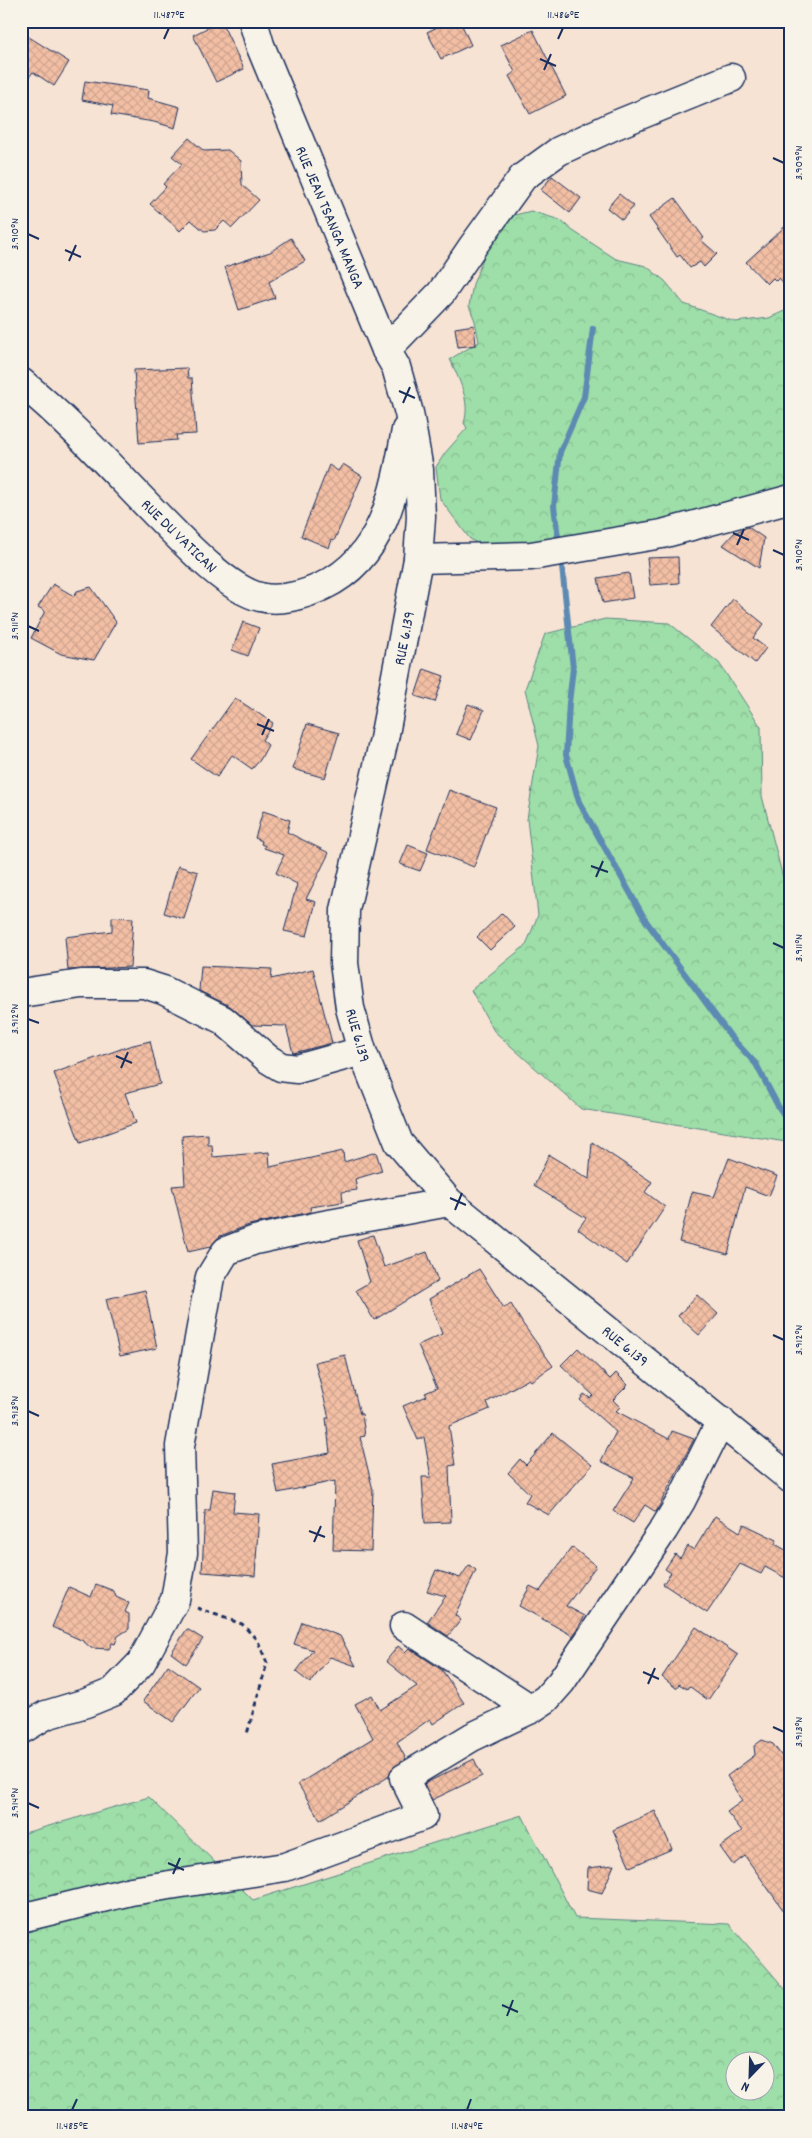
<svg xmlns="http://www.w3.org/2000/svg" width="812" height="2138" viewBox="0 0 812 2138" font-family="Dekko,sans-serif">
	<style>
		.forest { fill: url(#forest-crowns); stroke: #5c8683; fill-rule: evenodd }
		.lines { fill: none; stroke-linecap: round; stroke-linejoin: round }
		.stream { stroke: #5d8ab2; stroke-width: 6 }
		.building { fill: url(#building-cross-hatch); stroke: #1b2f5e }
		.minor-casing { stroke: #1b2f5e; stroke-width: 31 }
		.path { stroke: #1b2f5e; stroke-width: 3; stroke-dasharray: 5 4; stroke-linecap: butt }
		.minor { stroke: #f7f3e8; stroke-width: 28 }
		.ticks { fill: none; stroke: #1b2f5e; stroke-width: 2 }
		.labels { text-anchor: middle; stroke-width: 4.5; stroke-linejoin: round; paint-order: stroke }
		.street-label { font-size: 16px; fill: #1b2f5e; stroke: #f7f3e8 }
		.neatline { fill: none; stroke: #1b2f5e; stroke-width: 2 }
		.ticks-label { font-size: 12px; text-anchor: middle; fill: #1b2f5e }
	</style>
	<defs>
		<pattern id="forest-crowns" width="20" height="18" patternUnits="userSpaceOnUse" patternTransform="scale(1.25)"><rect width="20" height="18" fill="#9edea8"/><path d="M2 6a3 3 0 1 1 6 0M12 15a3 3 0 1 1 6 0" fill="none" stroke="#88bf93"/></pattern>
		<pattern id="building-cross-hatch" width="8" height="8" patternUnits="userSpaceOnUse" patternTransform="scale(1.25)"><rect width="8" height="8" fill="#f3bfa4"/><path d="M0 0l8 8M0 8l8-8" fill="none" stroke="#d0a490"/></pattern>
	</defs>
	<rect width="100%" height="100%" fill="#f6e3d4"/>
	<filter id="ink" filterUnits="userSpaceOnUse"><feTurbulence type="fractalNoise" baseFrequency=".02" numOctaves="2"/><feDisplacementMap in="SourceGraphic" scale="10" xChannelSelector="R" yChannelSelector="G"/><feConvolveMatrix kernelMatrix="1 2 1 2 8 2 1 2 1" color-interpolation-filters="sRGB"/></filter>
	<g filter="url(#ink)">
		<g class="forest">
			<path d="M531,211L560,220L573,231L616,259L646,266L665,281L684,304L735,322L769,318L791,308V508L494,553L470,539L440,499L436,467L445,453L467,428L464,423C471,401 459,380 450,359L479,342L475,321L469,306L473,284L499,219Z"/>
			<polygon points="605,619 669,623 719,663 761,727 762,796 791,909 791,1140 786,1142 581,1109 494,1031 471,990 526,945 538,915 527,819 539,746 525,689 545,634"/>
			<path d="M149,1797L253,1900L522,1815L575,1918L729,1924L791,1996V2117H21V1834ZM734,2060H764V2090H734Z"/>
		</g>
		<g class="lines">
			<g class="stream">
				<polyline points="559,545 554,506 560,452 584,397 593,328"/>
				<polyline points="561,558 573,668 569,703 566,755 579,802 646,921 731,1037 756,1064 778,1106 791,1125"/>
			</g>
		</g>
		<g class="building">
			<polygon points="221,21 244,69 216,82 193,35"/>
			<polygon points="450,21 460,21 471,45 441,59 427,32"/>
			<polygon points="533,30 566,96 530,114 509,76 515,72 501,45"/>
			<polygon points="21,32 69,62 54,86 33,72 21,87"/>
			<polygon points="85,81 149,90 148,98 180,107 175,128 154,122 111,115 113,106 82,100"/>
			<polygon points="189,138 204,151 228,150 241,161 242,185 259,200 232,228 224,221 215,230 204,231 191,220 180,231 150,204 166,187 163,184 182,164 172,156"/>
			<polygon points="552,176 581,198 570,213 541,190"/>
			<polygon points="619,194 634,206 622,220 607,208"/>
			<polygon points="675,198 704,238 701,240 717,254 704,267 700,262 690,268 680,255 677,257 649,217"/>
			<polygon points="791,221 791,291 779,278 776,281 773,278 767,284 746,262"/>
			<polygon points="291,238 305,261 269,282 275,298 239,310 225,267 270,252"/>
			<polygon points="474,325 476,345 458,347 455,328"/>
			<polygon points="187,368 188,378 192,378 196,434 176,435 177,440 139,443 134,370"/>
			<polygon points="343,464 362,476 334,541 332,540 329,548 301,536 329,465 338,471"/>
			<polygon points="748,527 764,538 759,568 723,545 734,533"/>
			<polygon points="678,557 679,583 650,585 647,558"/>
			<polygon points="629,573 633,598 603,603 598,578"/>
			<polygon points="53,584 74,596 77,591 91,587 116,622 94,660 61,654 31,638 45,611 38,607"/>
			<polygon points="733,599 764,624 753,638 766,648 755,663 711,627"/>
			<polygon points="243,622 259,628 248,656 232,650"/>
			<polygon points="424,669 444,676 435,702 415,696"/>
			<polygon points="235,698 273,723 262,740 268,745 260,760 252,769 232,755 217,777 191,759"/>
			<polygon points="468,704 484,710 471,740 456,734"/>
			<polygon points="307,724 339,733 325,778 293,769"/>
			<polygon points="449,790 496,807 474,867 427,849"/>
			<polygon points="263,811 290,820 287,832 329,853 306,899 316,902 307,936 284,931 297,884 276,873 284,855 264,848 265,846 261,844 262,841 255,838"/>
			<polygon points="408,845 428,853 420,871 400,864"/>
			<polygon points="178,866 198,872 184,919 164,913"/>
			<polygon points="502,913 515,927 490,950 477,937"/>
			<polygon points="112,917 133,918 130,967 68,970 65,937 112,931"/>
			<polygon points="201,966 272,969 271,979 313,969 332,1043 293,1053 286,1026 252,1025 230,1006 199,991"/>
			<polygon points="150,1041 160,1084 125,1093 136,1123 80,1143 54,1073 129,1046"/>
			<polygon points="208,1134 208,1145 212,1145 213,1157 269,1152 270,1167 343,1151 344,1162 376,1152 382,1171 355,1179 357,1190 342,1192 343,1202 310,1207 311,1212 249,1225 220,1236 210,1247 188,1252 172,1186 185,1185 182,1136"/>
			<polygon points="592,1142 652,1182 645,1192 665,1207 627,1264 578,1229 586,1218 534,1186 549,1155 589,1179"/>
			<polygon points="729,1158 777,1176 769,1196 745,1187 728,1254 679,1242 692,1192 714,1197"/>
			<polygon points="373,1235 384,1267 427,1252 438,1281 374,1320 356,1290 370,1282 357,1240"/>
			<polygon points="479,1269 504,1308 511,1304 523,1324 553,1366 531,1381 529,1379 487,1402 490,1409 449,1426 455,1465 449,1466 451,1522 425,1523 422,1477 431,1477 424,1437 418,1440 403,1406 427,1396 425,1393 437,1388 418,1345 442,1334 429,1299"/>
			<polygon points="145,1290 157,1348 120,1356 106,1299"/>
			<polygon points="697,1295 718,1314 699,1335 678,1316"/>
			<polygon points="578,1348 610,1379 616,1373 628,1385 613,1400 620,1407 616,1411 669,1439 672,1431 694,1439 656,1512 645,1505 633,1523 613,1511 634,1478 601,1461 616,1432 580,1400 584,1394 590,1398 593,1395 561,1365"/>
			<polygon points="345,1355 360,1414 362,1414 365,1436 360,1437 373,1490 371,1551 333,1550 335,1481 278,1493 272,1464 330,1453 326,1418 329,1418 315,1362"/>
			<polygon points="553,1433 592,1465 549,1515 525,1502 530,1494 508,1473 520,1459 526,1465"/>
			<polygon points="213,1489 235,1492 233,1512 259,1514 255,1576 202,1572 205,1510 210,1510"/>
			<polygon points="715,1516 740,1532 744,1524 777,1540 775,1544 791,1553 791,1581 765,1567 761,1574 740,1564 707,1613 663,1584 671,1573 665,1569 675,1554 680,1558 688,1546 694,1550"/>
			<polygon points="572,1547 596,1566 566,1606 585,1616 573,1636 519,1606 530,1586 540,1591"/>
			<polygon points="469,1565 476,1570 455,1615 461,1620 448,1636 427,1622 446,1596 427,1591 436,1570 460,1578"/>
			<polygon points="96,1584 114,1591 116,1597 129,1603 125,1612 129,1614 129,1629 118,1636 115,1644 112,1643 109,1649 91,1648 83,1641 52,1627 69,1587 91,1597"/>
			<polygon points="302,1622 340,1636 356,1666 330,1657 310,1683 296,1672 313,1650 294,1644"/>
			<polygon points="696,1627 738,1655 708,1700 689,1686 687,1689 679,1684 676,1688 662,1677"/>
			<polygon points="187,1629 203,1639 186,1664 171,1653"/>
			<polygon points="398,1646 405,1652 409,1648 442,1670 464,1703 433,1724 430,1719 397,1742 406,1759 391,1770 388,1777 320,1820 298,1784 373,1738 355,1704 372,1695 380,1710 417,1686 386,1661"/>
			<polygon points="168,1665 199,1687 173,1722 143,1701"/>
			<polygon points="762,1740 773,1744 791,1769 791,1921 745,1856 733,1865 720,1847 742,1831 727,1812 742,1801 727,1776 755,1755 754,1746"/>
			<polygon points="474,1759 482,1776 432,1800 424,1784"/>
			<polygon points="655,1811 672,1849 630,1867 613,1830"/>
			<polygon points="614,1865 602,1893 587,1889 588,1868"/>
		</g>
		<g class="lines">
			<g class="minor-casing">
				<g id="minor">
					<polyline points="253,21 260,45 386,350 396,367 409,413 419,470 421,517 418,559 384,739 345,910 344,963 350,1008 362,1051 399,1143 449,1202 791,1479"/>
					<polyline points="386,350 441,293 473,246 523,177 559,151 613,126 731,78"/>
					<path d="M21,382C69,421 111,468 154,512C179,537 226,589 260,597C279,602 305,595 323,586C384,557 395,491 406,430"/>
					<polyline points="418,559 531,556 662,534 791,499"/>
					<polyline points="21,993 81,984 144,984 163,990 223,1020 268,1059 281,1067 297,1069 362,1051"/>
					<polyline points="404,1626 531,1709"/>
					<polyline points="21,1730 46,1715 86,1703 113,1692 141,1663 175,1600 183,1553 180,1446 210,1277 226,1251 255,1240 324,1225 449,1202"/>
					<polyline points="21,1918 131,1891 285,1867 423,1816 404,1778 472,1737 531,1709 546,1699 561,1682 664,1529 681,1501 721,1421"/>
				</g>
			</g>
			<polyline class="path" points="197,1608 242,1624 258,1641 267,1663 247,1734"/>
			<use href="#minor" class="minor"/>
		</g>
	</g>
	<path class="ticks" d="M164,39L169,28M558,39L563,28M540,59L556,66M544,70L551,54M773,158L784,163M28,234L39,239M65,250L81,257M69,261L76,245M399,391L415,398M403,403L410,387M733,533L749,540M737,545L744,529M773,550L784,555M28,626L39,631M257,724L274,731M262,735L269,719M591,866L608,872M596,877L603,861M773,943L784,948M28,1019L39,1023M116,1056L132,1063M121,1068L128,1052M450,1198L466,1205M455,1210L462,1193M773,1335L784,1340M28,1411L39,1416M309,1531L325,1537M314,1542L321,1526M643,1672L659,1679M648,1684L655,1668M773,1727L784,1732M28,1803L39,1808M168,1863L184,1870M173,1874L180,1858M502,2005L518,2012M507,2016L513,2000M72,2110L77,2099M467,2110L471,2099"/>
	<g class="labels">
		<g class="street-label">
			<text transform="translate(331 217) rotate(67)" y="6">RUE JEAN TSANGA MANGA</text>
			<text transform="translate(180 535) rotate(44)" y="6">RUE DU VATICAN</text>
			<text transform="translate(403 638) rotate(-79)" y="6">RUE 6.139</text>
			<text transform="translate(359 1035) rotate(74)" y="6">RUE 6.139</text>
			<text transform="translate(626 1345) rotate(39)" y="6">RUE 6.139</text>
		</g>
	</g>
	<rect width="812" height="2138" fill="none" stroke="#f7f3e8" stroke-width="55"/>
	<g transform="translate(750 2076) rotate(203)"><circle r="24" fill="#f7f3e8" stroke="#9fa5b1"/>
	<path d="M0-4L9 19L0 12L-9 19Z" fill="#1b2f5e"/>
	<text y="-8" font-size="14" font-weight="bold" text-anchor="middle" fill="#1b2f5e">N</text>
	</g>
	<rect x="28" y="28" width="756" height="2082" class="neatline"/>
	<g class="ticks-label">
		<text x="169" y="18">11.487°E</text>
		<text x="563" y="18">11.486°E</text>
		<text transform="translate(798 163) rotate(-90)" y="4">3.909°N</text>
		<text transform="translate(14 234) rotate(-90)" y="4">3.910°N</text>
		<text transform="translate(798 555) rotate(-90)" y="4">3.910°N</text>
		<text transform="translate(14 626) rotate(-90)" y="4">3.911°N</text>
		<text transform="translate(798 948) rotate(-90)" y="4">3.911°N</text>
		<text transform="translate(14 1019) rotate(-90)" y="4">3.912°N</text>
		<text transform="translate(798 1340) rotate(-90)" y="4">3.912°N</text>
		<text transform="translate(14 1411) rotate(-90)" y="4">3.913°N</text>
		<text transform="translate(798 1732) rotate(-90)" y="4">3.913°N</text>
		<text transform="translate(14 1803) rotate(-90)" y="4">3.914°N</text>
		<text x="72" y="2129">11.485°E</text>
		<text x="467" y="2129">11.484°E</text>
	</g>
</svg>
